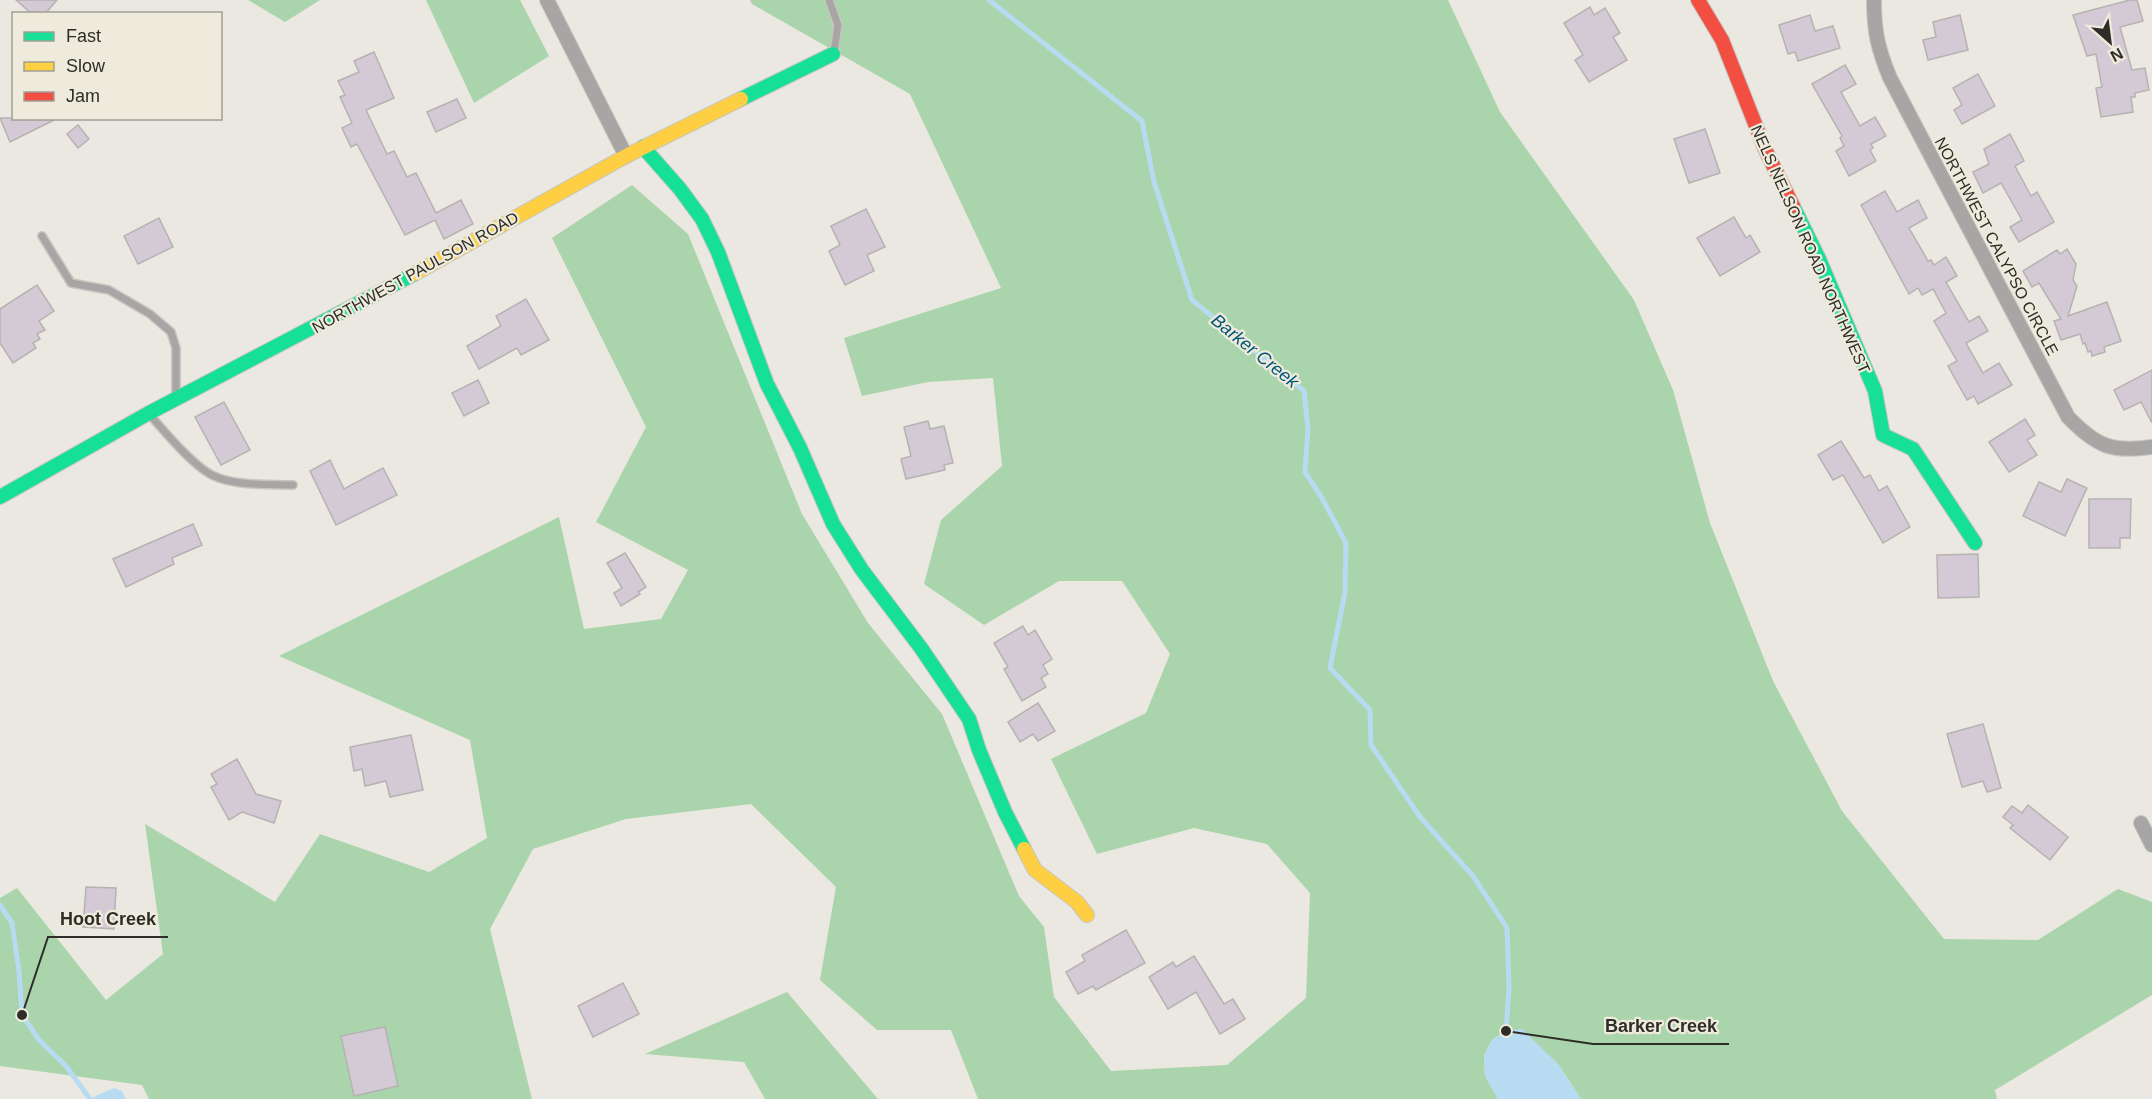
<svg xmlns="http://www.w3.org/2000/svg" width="2152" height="1099" viewBox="0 0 2152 1099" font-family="Helvetica,sans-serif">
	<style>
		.forest { fill: #aad4ab }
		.water { fill: #b7dcf2 }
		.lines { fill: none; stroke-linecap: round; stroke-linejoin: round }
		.stream { stroke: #b7dcf2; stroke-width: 5 }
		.building { fill: #d3cad6; stroke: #b5b3b2; stroke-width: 1.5 }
		.lane-casing { stroke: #c7c6c0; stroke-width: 10 }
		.street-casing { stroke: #c7c6c0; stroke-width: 16 }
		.fast-casing { stroke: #c7c6c0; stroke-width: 16 }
		.slow-casing { stroke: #c7c6c0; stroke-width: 16 }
		.jam-casing { stroke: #c7c6c0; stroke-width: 16 }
		.lane { stroke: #a8a6a4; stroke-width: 7 }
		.street { stroke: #a8a6a4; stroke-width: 14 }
		.fast { stroke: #16e098; stroke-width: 14 }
		.slow { stroke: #ffcf43; stroke-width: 14 }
		.jam { stroke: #f24e42; stroke-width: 14 }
		.labels { text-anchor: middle; stroke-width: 4.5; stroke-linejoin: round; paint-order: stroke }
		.street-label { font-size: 16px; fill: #2e2d27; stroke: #eeebdc }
		.water-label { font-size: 18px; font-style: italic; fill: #02567a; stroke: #eeebdc }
		.leader { fill: none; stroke: #2e2d27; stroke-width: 2 }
		.callout-dot { fill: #2e2d27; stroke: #eeebdc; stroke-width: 2 }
		.callout-label { font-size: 18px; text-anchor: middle; font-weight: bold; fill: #2e2d27; stroke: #eeebdc; stroke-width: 4.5; stroke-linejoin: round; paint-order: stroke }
	</style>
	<rect width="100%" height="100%" fill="#eae8e0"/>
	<g class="forest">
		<polygon points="248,0 320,0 285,22"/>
		<polygon points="426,0 520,0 549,56 474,103"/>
		<polygon points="750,0 1448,0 1500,112 1634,300 1673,390 1710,523 1773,681 1842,811 1944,939 2038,940 2118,889 2152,902 2152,995 1995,1090 1997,1099 1581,1099 1558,1064 1522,1030 1506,1031 1492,1040 1484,1056 1485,1076 1498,1099 978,1099 951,1030 877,1030 820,980 836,887 751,804 626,819 533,849 490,929 532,1099 149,1099 142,1085 0,1066 0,898 17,888 106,1000 163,954 145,824 275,902 320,834 429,872 487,838 470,740 279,656 559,517 584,629 661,619 688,570 596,522 646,427 552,238 632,185 688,234 802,514 868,623 942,714 1019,896 1044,927 1054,997 1111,1071 1227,1065 1306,998 1310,893 1267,844 1194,828 1097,854 1051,759 1146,713 1170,654 1122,581 1059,581 984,625 924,584 941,520 1002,466 993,378 928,382 862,396 844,338 1001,288 910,94 752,4"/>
		<polygon points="787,992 878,1099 765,1099 744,1062 645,1054"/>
	</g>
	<g class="water">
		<polygon points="1522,1029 1558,1064 1581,1099 1498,1099 1485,1076 1484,1056 1492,1040 1506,1031"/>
		<polygon points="114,1088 122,1091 126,1099 89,1099"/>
	</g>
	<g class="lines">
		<g class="stream">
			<polyline points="989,0 1142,121 1154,182 1192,300 1304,391 1308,428 1305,472 1322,498 1346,543 1345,592 1330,668 1370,710 1371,745 1420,817 1473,876 1507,928 1509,987 1506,1031 1509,1036"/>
			<polyline points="0,905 12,923 19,971 22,1015 39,1040 66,1066 90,1099"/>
		</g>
	</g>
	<g class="building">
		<polygon points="16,0 57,0 45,14 32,14"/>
		<polygon points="2130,0 2137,0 2143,21 2120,27 2132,70 2145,68 2149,90 2135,93 2135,97 2131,97 2133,112 2101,117 2096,88 2102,87 2096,54 2087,56 2073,15"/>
		<polygon points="1590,7 1594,15 1605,8 1620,33 1613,37 1627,60 1589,82 1575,60 1583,55 1564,23"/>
		<polygon points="1810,15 1815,31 1833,26 1840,48 1798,61 1795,52 1788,54 1779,25"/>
		<polygon points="1960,15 1968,50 1928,60 1923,40 1936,37 1933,22"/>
		<polygon points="374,52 394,98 366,110 387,154 394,151 407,177 416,173 436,213 461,200 473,224 444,239 435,220 405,235 357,144 351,147 342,128 352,123 340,97 345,95 338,81 359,72 354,61"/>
		<polygon points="1845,65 1856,84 1841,92 1860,126 1875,117 1886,136 1871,144 1873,148 1870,150 1876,161 1849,176 1836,151 1844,146 1840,138 1842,136 1812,84"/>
		<polygon points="1978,74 1995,106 1962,124 1954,110 1962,105 1953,88"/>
		<polygon points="457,99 466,118 436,132 427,112"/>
		<polygon points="0,118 58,118 10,142"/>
		<polygon points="78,125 89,139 78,148 67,134"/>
		<polygon points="1705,129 1720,173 1689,183 1674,139"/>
		<polygon points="2010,134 2024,161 2015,166 2031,196 2037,192 2054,222 2019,242 2010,227 2022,220 2001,183 1983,193 1973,172 1989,164 1984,149"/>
		<polygon points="1885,191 1897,212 1918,200 1927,218 1909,228 1928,261 1931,260 1934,265 1946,257 1957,276 1946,282 1969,322 1979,316 1988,331 1966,343 1983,373 1999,363 2012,385 1978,404 1974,396 1967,400 1948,366 1957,361 1934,321 1946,313 1933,289 1922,295 1918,288 1909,294 1861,205"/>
		<polygon points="866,209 885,247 867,255 874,271 845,285 829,251 840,245 831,226"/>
		<polygon points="1734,217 1746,238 1750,235 1760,252 1720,276 1697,238"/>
		<polygon points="159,218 173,247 138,264 124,236"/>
		<polygon points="2067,249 2076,264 2073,280 2077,286 2068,316 2107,302 2121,341 2104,347 2105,352 2092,356 2091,351 2088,352 2085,343 2083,344 2080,334 2061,340 2054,321 2061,319 2039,283 2032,287 2023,271 2057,250 2060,254"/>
		<polygon points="37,285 54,311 39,321 45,330 37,334 40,339 33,343 36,348 13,363 0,343 0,309"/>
		<polygon points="526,299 549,340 521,355 517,348 479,369 467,346 501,326 496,316"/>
		<polygon points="2152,370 2152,423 2141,402 2124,410 2114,390"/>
		<polygon points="478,380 489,403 464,416 452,393"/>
		<polygon points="224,402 250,450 221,465 195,417"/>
		<polygon points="2025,419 2035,435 2027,440 2037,455 2009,472 1989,442"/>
		<polygon points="928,421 930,429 944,426 953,463 944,465 945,470 906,479 901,459 911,456 904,427"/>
		<polygon points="1841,441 1864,478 1870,475 1879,491 1887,486 1910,527 1883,543 1843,475 1833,480 1818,455"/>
		<polygon points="330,460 344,489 383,468 397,495 336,525 310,471"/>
		<polygon points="2067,479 2087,488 2065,536 2023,516 2039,482 2061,492"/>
		<polygon points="2089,499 2131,499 2130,538 2120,538 2120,548 2089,548"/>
		<polygon points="193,524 202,545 172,558 174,564 126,587 113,559"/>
		<polygon points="625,553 646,587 638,592 640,594 621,606 614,593 622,588 607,563"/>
		<polygon points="1978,554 1979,597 1938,598 1937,555"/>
		<polygon points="1023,626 1028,635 1035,630 1052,659 1043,665 1048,674 1041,678 1046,687 1022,701 1004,669 1008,667 994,643"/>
		<polygon points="1038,703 1055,731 1038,741 1033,734 1020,742 1008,722"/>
		<polygon points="1983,724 2001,788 1987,792 1983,781 1962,787 1947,734"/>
		<polygon points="411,735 423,790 390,797 386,781 365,786 362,769 354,771 350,747"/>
		<polygon points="237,759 256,794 281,801 274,823 242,812 229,820 211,787 217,784 211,774"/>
		<polygon points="2028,805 2068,837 2050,860 2010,828 2013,825 2003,817 2012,806 2022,813"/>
		<polygon points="86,887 116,888 114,929 83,927"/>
		<polygon points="1126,930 1145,963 1096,990 1093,986 1078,994 1066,972 1085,961 1082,955"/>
		<polygon points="1194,956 1224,1004 1233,999 1245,1019 1220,1034 1196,992 1168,1009 1149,977 1173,962 1176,967"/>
		<polygon points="623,983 639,1014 593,1037 578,1006"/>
		<polygon points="385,1027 398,1086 354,1096 341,1036"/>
	</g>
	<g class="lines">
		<g class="lane-casing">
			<g id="lane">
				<polyline points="829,0 838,25 834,52"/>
				<polyline points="42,236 71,283 109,290 150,314 171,332 176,348 176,397"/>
				<path d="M150,415C165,432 194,467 214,476C235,486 270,484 293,485"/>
			</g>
		</g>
		<g class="street-casing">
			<g id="street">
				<polyline points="547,0 626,156"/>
				<path d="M1874,0C1874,32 1878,49 1890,78L2068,417C2096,446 2112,453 2152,447"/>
				<polyline points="2141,823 2152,845"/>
			</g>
		</g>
		<g class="fast-casing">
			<g id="fast">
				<polyline points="741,99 833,54"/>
				<polyline points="643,147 680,189 702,219 718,252 767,384 800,448 833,524 862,570 921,648 969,719 979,750 1005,812 1024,849"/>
				<polyline points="1793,206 1819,259 1875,391 1883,435 1913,449 1975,543"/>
				<polyline points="0,497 149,413 414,274"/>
			</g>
		</g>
		<g class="slow-casing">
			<g id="slow">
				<polyline points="414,274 626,156 741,99"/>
				<polyline points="1024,849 1035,870 1077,902 1087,915"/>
			</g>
		</g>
		<g class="jam-casing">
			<polyline id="jam" points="1698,0 1722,40 1765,149 1793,206"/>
		</g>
		<use href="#lane" class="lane"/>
		<use href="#street" class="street"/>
		<use href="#fast" class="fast"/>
		<use href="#slow" class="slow"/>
		<use href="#jam" class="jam"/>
	</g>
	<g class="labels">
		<g class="street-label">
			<text transform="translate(1997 246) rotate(62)" y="6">NORTHWEST CALYPSO CIRCLE</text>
			<text transform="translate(1811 249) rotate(66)" y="6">NELS NELSON ROAD NORTHWEST</text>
			<text transform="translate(415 272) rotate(-29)" y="6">NORTHWEST PAULSON ROAD</text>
		</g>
		<g class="water-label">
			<text transform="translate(1255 351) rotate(39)" y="6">Barker Creek</text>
		</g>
	</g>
	<path class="leader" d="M22 1015L48 937H168M1506 1031L1593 1044H1729"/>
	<g class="callout-dot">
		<circle cx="22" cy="1015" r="6"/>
		<circle cx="1506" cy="1031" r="6"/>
	</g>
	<g class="callout-label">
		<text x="108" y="925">Hoot Creek</text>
		<text x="1661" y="1032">Barker Creek</text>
	</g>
	<rect x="12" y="12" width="210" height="108" fill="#eeebdc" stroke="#a19f94" stroke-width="1.5"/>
	<rect x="24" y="32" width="30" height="9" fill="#16e098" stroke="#a19f94" stroke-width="1.5"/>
	<text x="66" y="42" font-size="18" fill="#2e2d27">Fast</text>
	<rect x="24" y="62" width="30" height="9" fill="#ffcf43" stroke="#a19f94" stroke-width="1.5"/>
	<text x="66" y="72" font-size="18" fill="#2e2d27">Slow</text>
	<rect x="24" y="92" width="30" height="9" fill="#f24e42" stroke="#a19f94" stroke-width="1.5"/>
	<text x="66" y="102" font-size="18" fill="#2e2d27">Jam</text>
	<g transform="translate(2110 42) rotate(152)" stroke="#eeebdc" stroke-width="4.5" paint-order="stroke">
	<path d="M0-4.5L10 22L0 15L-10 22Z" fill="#2e2d27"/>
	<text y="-9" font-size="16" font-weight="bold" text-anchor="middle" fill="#2e2d27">N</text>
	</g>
</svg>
